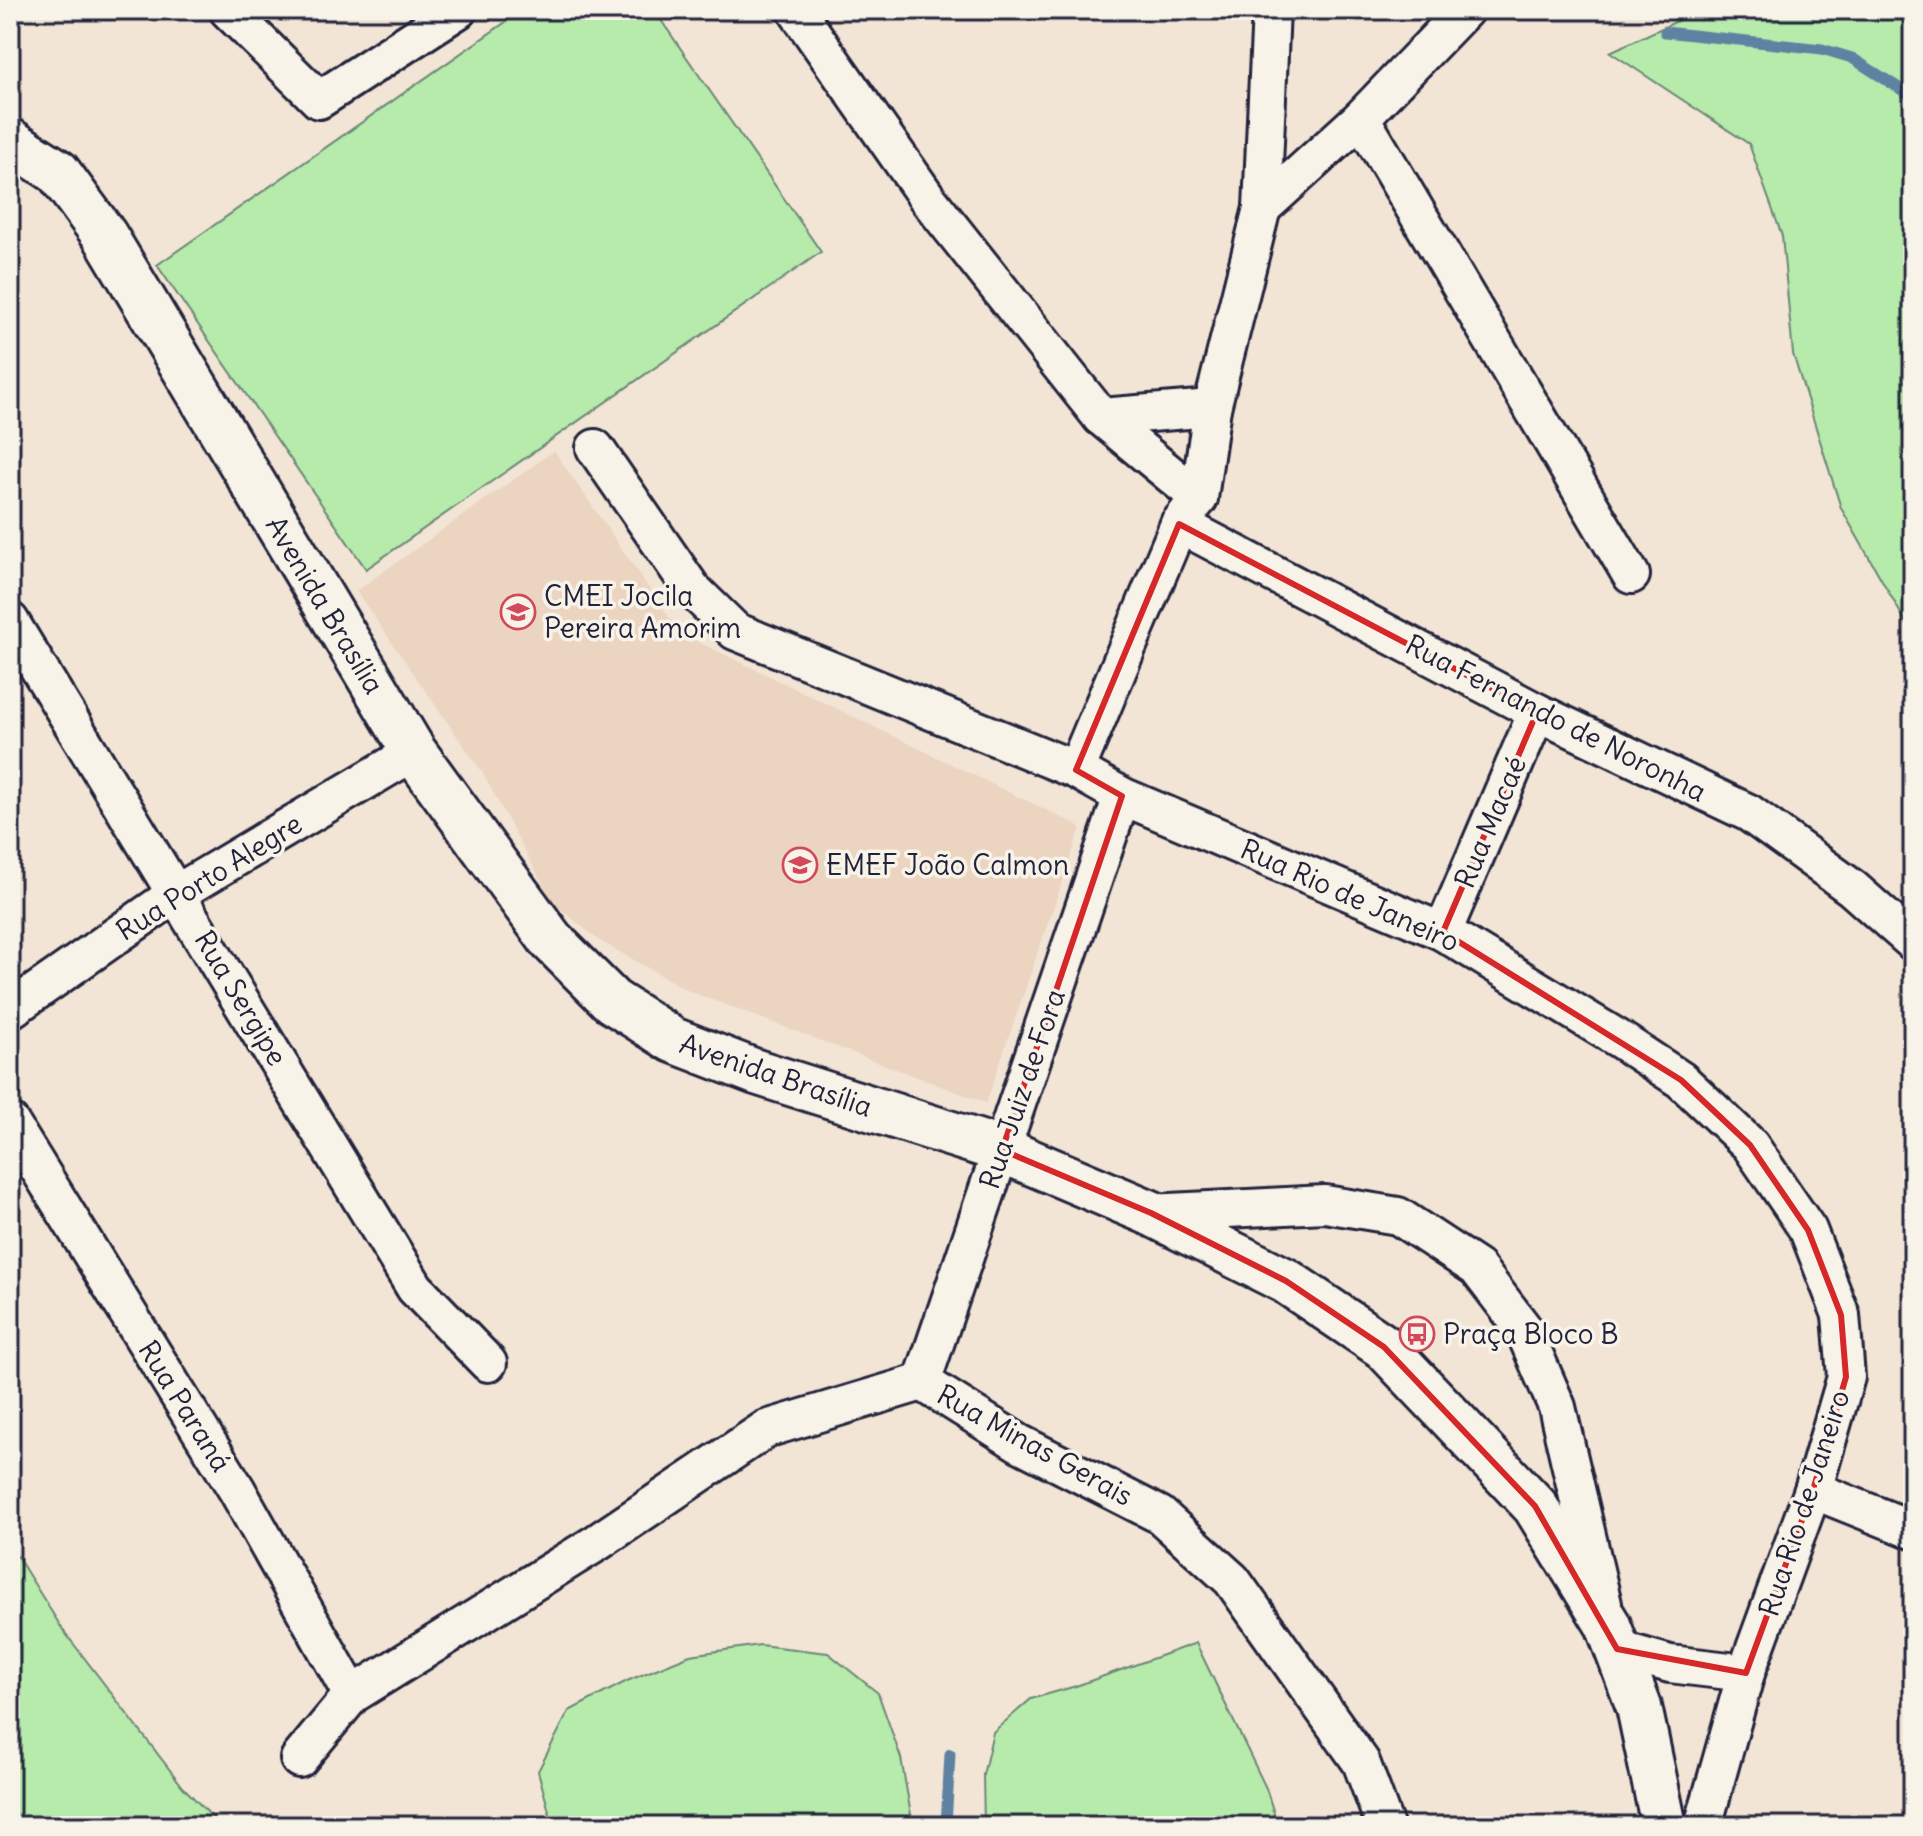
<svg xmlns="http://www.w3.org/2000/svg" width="1923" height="1836" viewBox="0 0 1923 1836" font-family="Delius,sans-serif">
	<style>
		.built { fill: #ebd4c0 }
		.green { fill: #b6ebac; stroke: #6c8674; stroke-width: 2 }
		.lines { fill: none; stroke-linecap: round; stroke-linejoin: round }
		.stream { stroke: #5f81a2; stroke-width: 11 }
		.street-casing { stroke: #22223b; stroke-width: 42 }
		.secondary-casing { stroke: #22223b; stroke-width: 50 }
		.street { stroke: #f7f3e8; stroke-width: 36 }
		.secondary { stroke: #f7f3e8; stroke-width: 44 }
		.marked { fill: none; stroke: #d62828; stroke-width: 6; stroke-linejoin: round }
		.labels { text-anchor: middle; stroke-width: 7; stroke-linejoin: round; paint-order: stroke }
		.poi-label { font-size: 28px; fill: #22223b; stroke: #f7f3e8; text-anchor: start }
		.street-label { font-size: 28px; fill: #22223b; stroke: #f7f3e8 }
	</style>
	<rect width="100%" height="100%" fill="#f2e5d6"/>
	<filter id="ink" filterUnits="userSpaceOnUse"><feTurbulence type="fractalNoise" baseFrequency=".0125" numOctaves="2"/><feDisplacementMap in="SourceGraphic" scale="16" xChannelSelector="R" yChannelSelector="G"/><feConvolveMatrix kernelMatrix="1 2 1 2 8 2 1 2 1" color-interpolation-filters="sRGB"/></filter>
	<g filter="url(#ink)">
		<polygon class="built" points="554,451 680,633 1081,827 986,1103 689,991 600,941 553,903 482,772 356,591"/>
		<g class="green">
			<polygon points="523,10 654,10 821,252 366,569 157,265"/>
			<polygon points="1701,10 1913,10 1913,635 1841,508 1793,354 1782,236 1749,144 1610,52"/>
			<polygon points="10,1545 63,1630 183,1787 221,1826 10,1826"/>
			<polygon points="1196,1643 1266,1788 1278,1826 984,1826 983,1775 993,1732 1031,1699 1076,1686"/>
			<polygon points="760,1645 828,1653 878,1693 901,1758 913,1826 553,1826 538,1771 569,1711 627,1681 690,1655"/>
		</g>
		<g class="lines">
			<g class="stream">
				<polyline points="1665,32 1822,49 1852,58 1913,97"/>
				<polyline points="946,1826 950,1754"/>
			</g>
			<g class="street-casing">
				<g id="street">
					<polyline points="228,10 319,100 458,10"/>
					<polyline points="796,10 928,199 1101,417 1199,498"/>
					<polyline points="1361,118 1631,575"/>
					<polyline points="1262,208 1361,118 1465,10"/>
					<polyline points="1101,417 1212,408"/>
					<polyline points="595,448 692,589 735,631 1076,770 1122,796 1443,932 1619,1039 1681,1080 1750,1145 1808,1230 1841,1315 1846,1377 1813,1490 1746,1673 1703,1826"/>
					<polyline points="1179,524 1537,712 1749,813 1852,888 1913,942"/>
					<polyline points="10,621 415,1288 488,1363"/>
					<polyline points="1076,770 1179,524 1199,498 1212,408 1262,208 1271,10"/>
					<polyline points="1443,932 1537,712"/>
					<polyline points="10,1010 177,893 414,752"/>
					<polyline points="10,1122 237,1490 352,1695"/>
					<polyline points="1151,1213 1325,1204 1398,1216 1477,1268 1523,1328 1557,1407 1603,1604"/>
					<polyline points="922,1382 1122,796"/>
					<polyline points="1813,1490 1913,1530"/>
					<polyline points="1617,1649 1670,1664 1746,1673"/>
					<polyline points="299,1759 352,1695 598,1542 766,1429 922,1382 1019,1443 1160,1515 1232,1580 1361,1762 1385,1826"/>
				</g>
			</g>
			<g class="secondary-casing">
				<polyline id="secondary" points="10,141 58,172 105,236 414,752 551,940 612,1001 673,1040 756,1072 1002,1150 1151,1213 1286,1281 1384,1347 1535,1506 1608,1625 1639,1707 1664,1826"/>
			</g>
			<use href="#street" class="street"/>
			<use href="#secondary" class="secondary"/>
		</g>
	</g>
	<path class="marked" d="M1179,524L1537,712L1443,932L1681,1080L1750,1145L1808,1230L1841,1315L1846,1377L1813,1490L1746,1673L1617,1649L1535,1506L1384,1347L1286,1281L1151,1213L1002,1150L1122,796L1076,770Z"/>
	<defs>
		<g id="school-ring" transform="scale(1.8)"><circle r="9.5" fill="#f7f3e8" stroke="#d1495b" stroke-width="1.5"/><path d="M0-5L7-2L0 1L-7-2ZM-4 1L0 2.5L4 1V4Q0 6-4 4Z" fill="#d1495b"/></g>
		<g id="bus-ring" transform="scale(1.8)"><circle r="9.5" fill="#f7f3e8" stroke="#d1495b" stroke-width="1.5"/><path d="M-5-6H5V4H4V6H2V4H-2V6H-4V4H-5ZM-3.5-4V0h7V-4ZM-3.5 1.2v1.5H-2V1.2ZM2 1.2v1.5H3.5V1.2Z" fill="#d1495b"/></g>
	</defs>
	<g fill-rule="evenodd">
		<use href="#school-ring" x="518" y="612"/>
		<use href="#school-ring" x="800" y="865"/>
		<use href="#bus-ring" x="1417" y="1334"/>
	</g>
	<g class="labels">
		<g class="poi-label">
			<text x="544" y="606">CMEI Jocila<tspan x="544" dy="32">Pereira Amorim</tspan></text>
			<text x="826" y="875">EMEF João Calmon</text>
			<text x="1443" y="1344">Praça Bloco B</text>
		</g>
		<g class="street-label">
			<text transform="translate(325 605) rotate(59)" y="10">Avenida Brasília</text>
			<text transform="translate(1556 718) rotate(27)" y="10">Rua Fernando de Noronha</text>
			<text transform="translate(1490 822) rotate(-67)" y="10">Rua Macaé</text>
			<text transform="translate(209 877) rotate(-32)" y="10">Rua Porto Alegre</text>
			<text transform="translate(1350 895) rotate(24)" y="10">Rua Rio de Janeiro</text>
			<text transform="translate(241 998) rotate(59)" y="10">Rua Sergipe</text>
			<text transform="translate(776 1075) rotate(19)" y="10">Avenida Brasília</text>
			<text transform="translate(1022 1089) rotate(-71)" y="10">Rua Juiz de Fora</text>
			<text transform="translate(185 1406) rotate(58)" y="10">Rua Paraná</text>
			<text transform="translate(1035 1445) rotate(29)" y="10">Rua Minas Gerais</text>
			<text transform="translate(1804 1503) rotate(-72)" y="10">Rua Rio de Janeiro</text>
		</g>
	</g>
	<rect width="1923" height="1836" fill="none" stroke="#f7f3e8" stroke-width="40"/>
	<rect x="20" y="20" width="1883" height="1796" fill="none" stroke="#22223b" stroke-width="3" filter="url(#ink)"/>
</svg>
